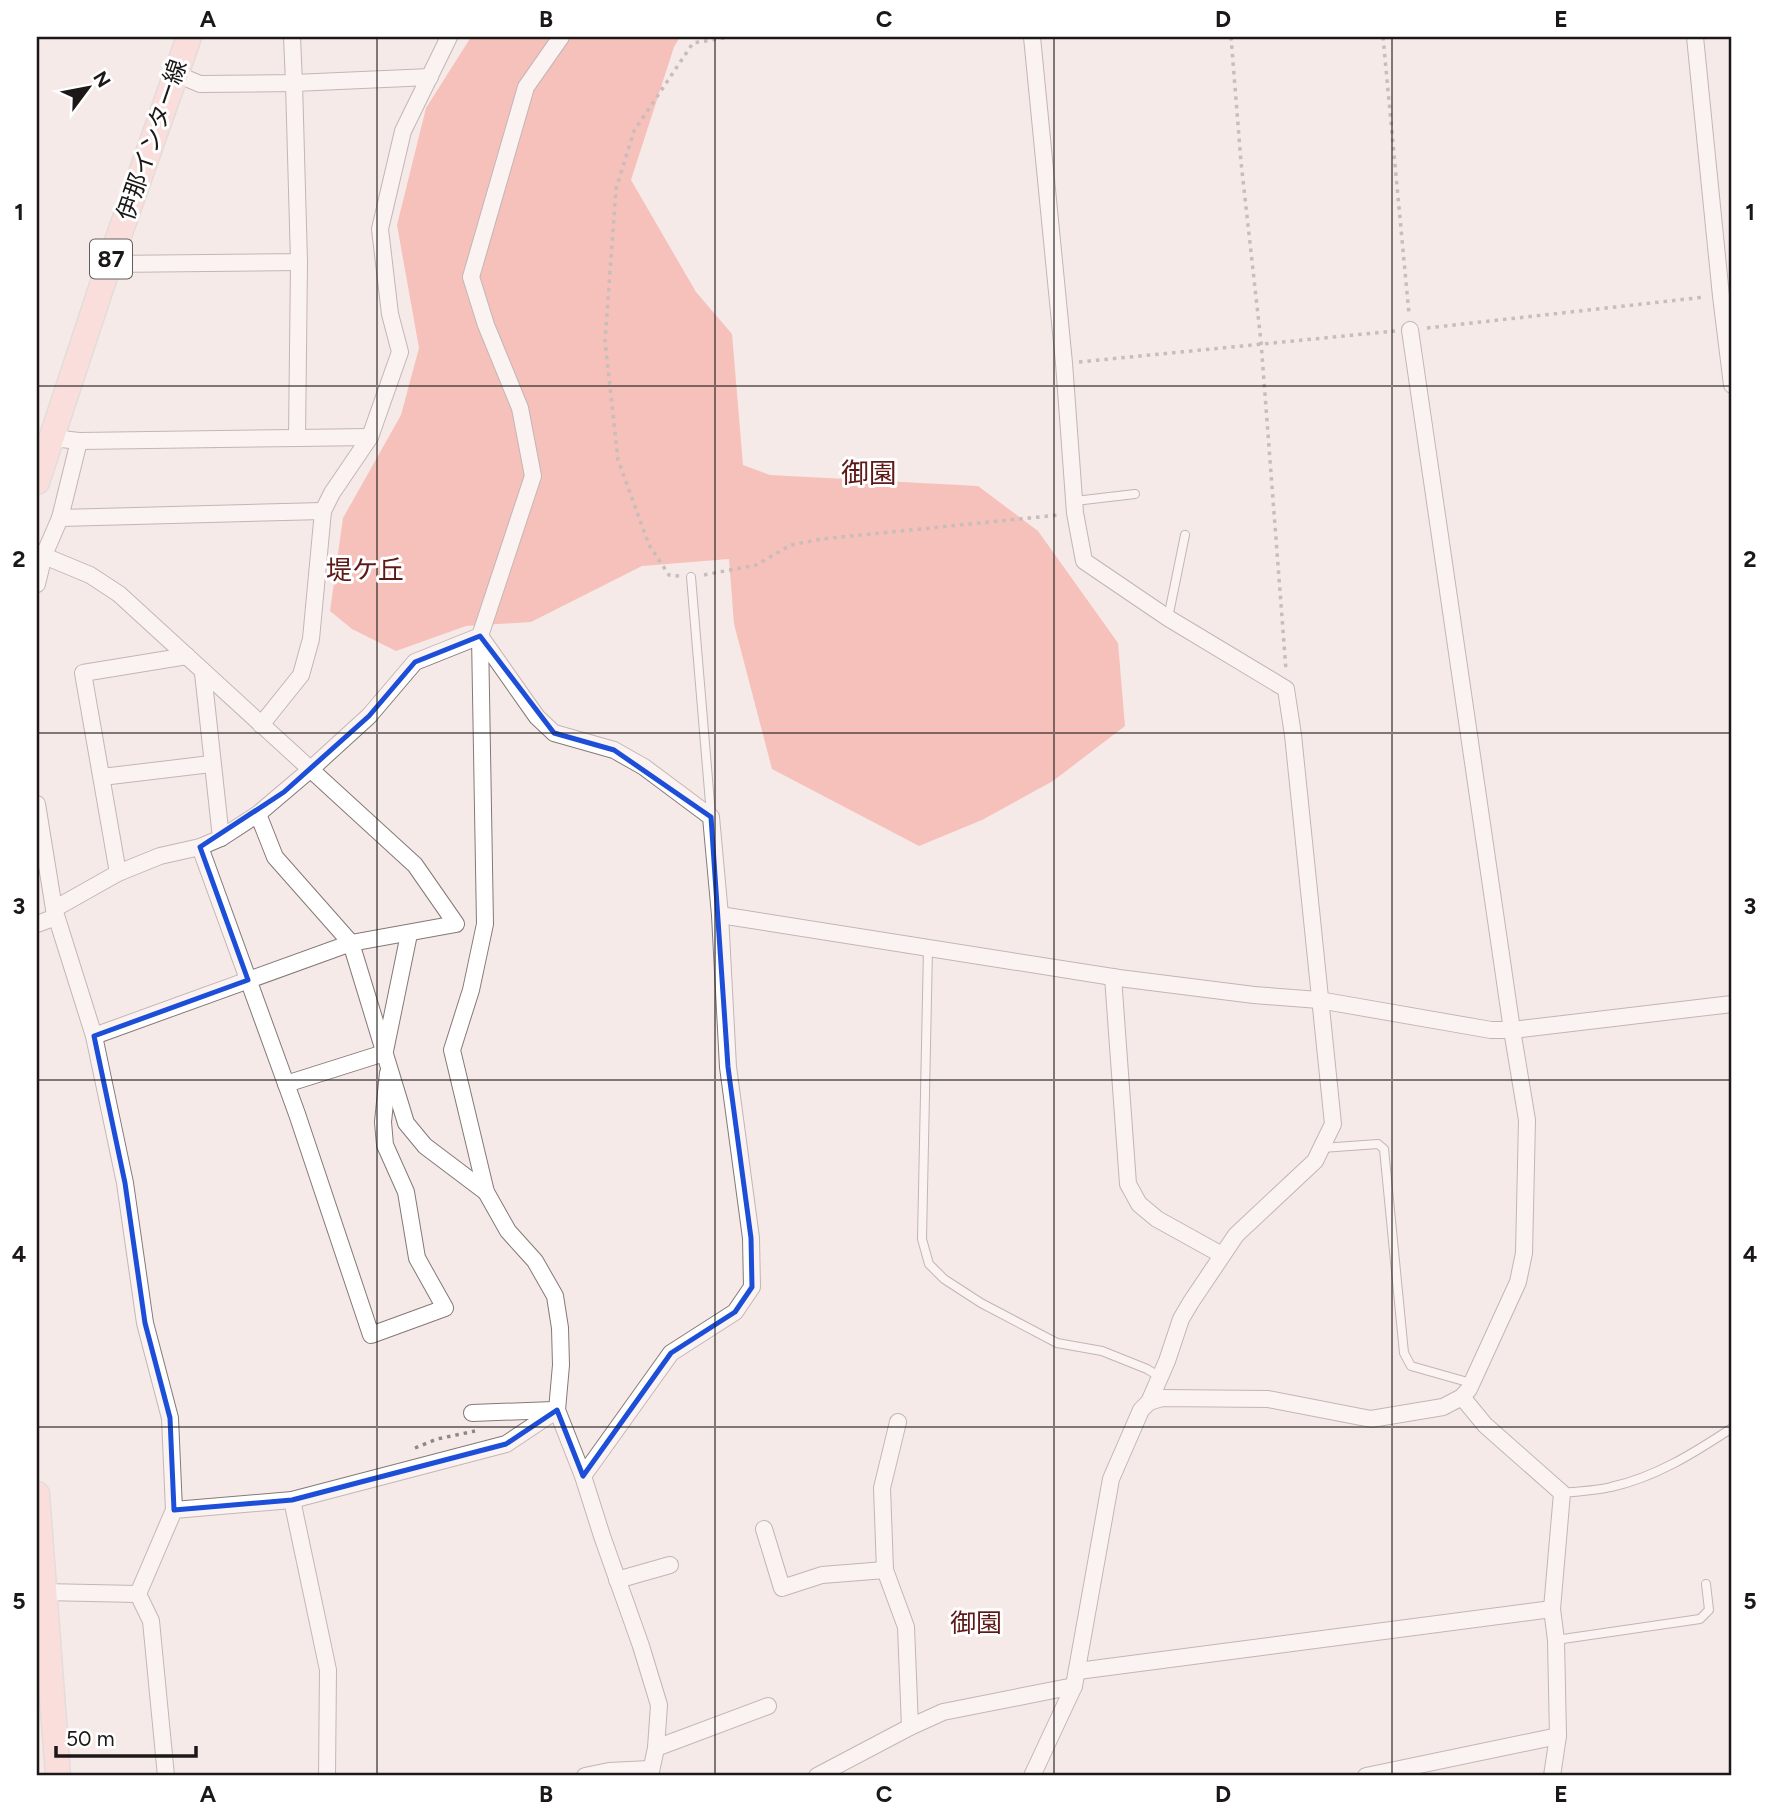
<svg xmlns="http://www.w3.org/2000/svg" width="1769" height="1813" viewBox="0 0 1769 1813" font-family="Figtree,'Noto Sans JP',sans-serif">
	<style>
		.forest { fill: #f59086 }
		.lines { fill: none; stroke-linecap: round; stroke-linejoin: round }
		.service-casing { stroke: #847978; stroke-width: 10 }
		.minor-casing { stroke: #847978; stroke-width: 18 }
		.primary-casing { stroke: #cdcccc; stroke-width: 27 }
		.path { stroke: #8f8786; stroke-width: 3.5; stroke-dasharray: 3.5 5; stroke-linecap: butt }
		.service { stroke: #fff; stroke-width: 8 }
		.minor { stroke: #fff; stroke-width: 16 }
		.primary { stroke: #fed1cd; stroke-width: 24 }
		.marked { fill: none; stroke: #1d4ed8; stroke-width: 5; stroke-linejoin: round }
		.grid { fill: none; stroke: #1c1818; stroke-width: 2; stroke-opacity: 0.55 }
		.labels { text-anchor: middle; stroke-width: 6; stroke-linejoin: round; paint-order: stroke }
		.shield { fill: #fff; stroke: #605d5d; stroke-width: 2 }
		.shield-label { font-size: 23px; font-weight: bold; fill: #1c1818 }
		.street-label { font-size: 24px; fill: #1c1818; stroke: #fff }
		.neighbourhood-label { font-size: 26px; fill: #5e1a17; stroke: #fff }
		.quarter-label { font-size: 28px; fill: #5e1a17; stroke: #fff }
		.neatline { fill: none; stroke: #1c1818; stroke-width: 2.5 }
		.grid-label { font-size: 23px; text-anchor: middle; font-weight: bold; fill: #1c1818 }
	</style>
	<rect width="100%" height="100%" fill="#f6eae8"/>
	<polygon class="forest" points="471,37 680,37 674,47 631,180 696,292 732,334 743,465 770,475 978,486 1038,531 1118,643 1125,726 1053,781 982,820 919,846 772,769 734,624 729,559 642,566 531,622 466,626 396,651 352,629 330,611 343,518 401,415 419,348 397,225 426,108"/>
	<g class="lines">
		<g class="service-casing">
			<g id="service">
				<polyline points="1075,501 1135,494"/>
				<polyline points="691,577 711,815"/>
				<polyline points="1168,618 1185,535"/>
				<polyline points="928,949 922,1239 929,1264 944,1279 981,1303 1057,1343 1102,1351 1147,1369 1160,1377"/>
				<polyline points="1322,1148 1378,1144 1384,1149 1404,1353 1411,1366 1471,1383"/>
				<path d="M1562,1493C1578,1491 1596,1491 1611,1487C1656,1477 1694,1453 1732,1428"/>
				<polyline points="1556,1640 1700,1619 1709,1610 1706,1584"/>
			</g>
		</g>
		<g class="minor-casing">
			<g id="minor">
				<polyline points="561,37 526,87 471,277 486,325 520,408 533,476 480,636 485,924 471,990 452,1050 486,1192 508,1231 535,1261 555,1296 560,1328 561,1365 557,1410 583,1476 602,1536 641,1646 659,1705 656,1748 650,1776"/>
				<polyline points="1032,37 1064,363 1075,513 1084,561 1168,618 1286,689 1293,735 1333,1124 1315,1161 1236,1235 1191,1302 1181,1319 1167,1361 1149,1402 1141,1410 1111,1479 1074,1686 1032,1776"/>
				<polyline points="1695,37 1721,296 1732,385"/>
				<polyline points="174,73 200,84 294,83 292,37"/>
				<polyline points="299,262 297,438 370,437"/>
				<polyline points="109,264 299,262 294,83 430,77"/>
				<polyline points="53,438 79,441 297,438"/>
				<polyline points="60,518 79,441"/>
				<polyline points="37,553 90,575 119,594 415,865 456,924 351,943 406,1123 425,1146 486,1192"/>
				<polyline points="37,584 44,555 60,518 323,511"/>
				<polyline points="480,636 537,717 554,733 614,750 644,767 711,817 720,915 728,1067 751,1238 752,1287 735,1312 671,1353 583,1476"/>
				<polyline points="203,673 221,838"/>
				<polyline points="261,725 301,675 311,639 323,511 332,493 370,437 400,352 390,314 380,229 403,131 449,37"/>
				<polyline points="102,777 211,764"/>
				<polyline points="37,804 54,909 94,1036 351,943 275,857 258,814"/>
				<polyline points="200,847 297,1114 371,1335 445,1308 417,1258 406,1192 385,1145 383,1122 388,1073"/>
				<polyline points="118,873 83,673 187,656"/>
				<polyline points="54,909 118,873 160,856 200,847 221,838 258,814 311,769 369,716 415,662 480,636"/>
				<polyline points="720,915 1119,978 1254,995 1319,1000 1491,1030 1512,1030 1732,1004"/>
				<polyline points="37,924 56,917"/>
				<polyline points="1113,977 1128,1184 1139,1204 1157,1219 1222,1255"/>
				<polyline points="94,1036 125,1183 145,1323 170,1418 174,1510"/>
				<polyline points="385,1051 409,934"/>
				<polyline points="286,1084 384,1053"/>
				<polyline points="1462,1397 1485,1425 1562,1493 1552,1609 1556,1640 1558,1736 1552,1776"/>
				<polyline points="1149,1402 1162,1398 1268,1399 1371,1419 1443,1407 1462,1397 1469,1389 1518,1282 1524,1253 1527,1120 1512,1030 1410,330"/>
				<polyline points="472,1413 554,1410"/>
				<polyline points="898,1422 882,1488 885,1570 906,1627 910,1727"/>
				<polyline points="292,1500 328,1670 327,1776"/>
				<polyline points="764,1529 782,1588 822,1575 885,1570"/>
				<polyline points="617,1580 670,1565"/>
				<polyline points="43,1592 138,1594"/>
				<polyline points="1078,1671 1552,1609"/>
				<polyline points="656,1748 768,1706"/>
				<polyline points="166,1776 151,1621 138,1594 174,1510 292,1500 506,1444 557,1410"/>
				<polyline points="585,1776 609,1771 650,1769"/>
				<polyline points="817,1776 910,1727 943,1712 1074,1686"/>
				<polyline points="1366,1776 1558,1736"/>
			</g>
		</g>
		<g class="primary-casing">
			<g id="primary">
				<polyline points="37,482 109,264 189,37"/>
				<polyline points="37,1494 58,1776"/>
			</g>
		</g>
		<g class="path">
			<polyline points="1231,37 1241,162 1261,342 1286,670"/>
			<polyline points="1383,37 1409,314"/>
			<polyline points="1427,328 1705,297"/>
			<polyline points="1079,362 1395,331"/>
			<polyline points="704,575 756,565 791,545 821,539 1059,515"/>
			<polyline points="679,576 669,575 649,545 618,460 605,341 616,189 634,131 693,43 730,37"/>
			<polyline points="415,1448 437,1439 475,1431"/>
		</g>
		<use href="#service" class="service"/>
		<use href="#minor" class="minor"/>
		<use href="#primary" class="primary"/>
	</g>
	<path d="M0 0H1769V1813H0ZM480,636L554,733L614,750L711,817L728,1067L751,1238L752,1287L735,1312L671,1353L583,1476L557,1410L506,1444L292,1500L174,1510L170,1418L145,1323L125,1183L94,1036L248,980L200,847L284,792L369,716L415,662Z" fill="#f6eae8" fill-opacity=".55" fill-rule="evenodd"/>
	<path class="marked" d="M480,636L554,733L614,750L711,817L728,1067L751,1238L752,1287L735,1312L671,1353L583,1476L557,1410L506,1444L292,1500L174,1510L170,1418L145,1323L125,1183L94,1036L248,980L200,847L284,792L369,716L415,662Z"/>
	<path class="grid" d="M377,37V1776M715,37V1776M1054,37V1776M1392,37V1776M37,386H1732M37,733H1732M37,1080H1732M37,1427H1732"/>
	<g class="labels">
		<rect class="shield" x="90" y="239.5" width="42" height="39" rx="5"/>
		<g class="shield-label">
			<text x="111" y="267">87</text>
		</g>
		<g class="street-label">
			<text transform="translate(152 140) rotate(-71)" y="8">伊那インター線</text>
		</g>
		<g class="neighbourhood-label">
			<text x="365" y="579">堤ケ丘</text>
			<text x="976" y="1632">御園</text>
		</g>
		<g class="quarter-label">
			<text x="869" y="483">御園</text>
		</g>
	</g>
	<rect width="1769" height="1813" fill="none" stroke="#ffffff" stroke-width="77"/>
	<g transform="translate(88 88) rotate(58)" stroke="#ffffff" stroke-width="5" paint-order="stroke">
	<path d="M0-5L12 26L0 18L-12 26Z" fill="#1c1818"/>
	<text y="-10" font-size="19" font-weight="bold" text-anchor="middle" fill="#1c1818">N</text>
	</g>
	<path d="M56 1746v10h140v-10" fill="none" stroke="#1c1818" stroke-width="3.5"/>
	<text x="66" y="1746" font-size="21" fill="#1c1818" stroke="#ffffff" stroke-width="5" paint-order="stroke">50 m</text>
	<rect x="38" y="38" width="1692" height="1736" class="neatline"/>
	<g class="grid-label">
		<text x="208" y="27">A</text>
		<text x="546" y="27">B</text>
		<text x="884" y="27">C</text>
		<text x="1223" y="27">D</text>
		<text x="1561" y="27">E</text>
		<text x="19" y="220">1</text>
		<text x="1750" y="220">1</text>
		<text x="19" y="567">2</text>
		<text x="1750" y="567">2</text>
		<text x="19" y="914">3</text>
		<text x="1750" y="914">3</text>
		<text x="19" y="1262">4</text>
		<text x="1750" y="1262">4</text>
		<text x="19" y="1609">5</text>
		<text x="1750" y="1609">5</text>
		<text x="208" y="1802">A</text>
		<text x="546" y="1802">B</text>
		<text x="884" y="1802">C</text>
		<text x="1223" y="1802">D</text>
		<text x="1561" y="1802">E</text>
	</g>
</svg>
